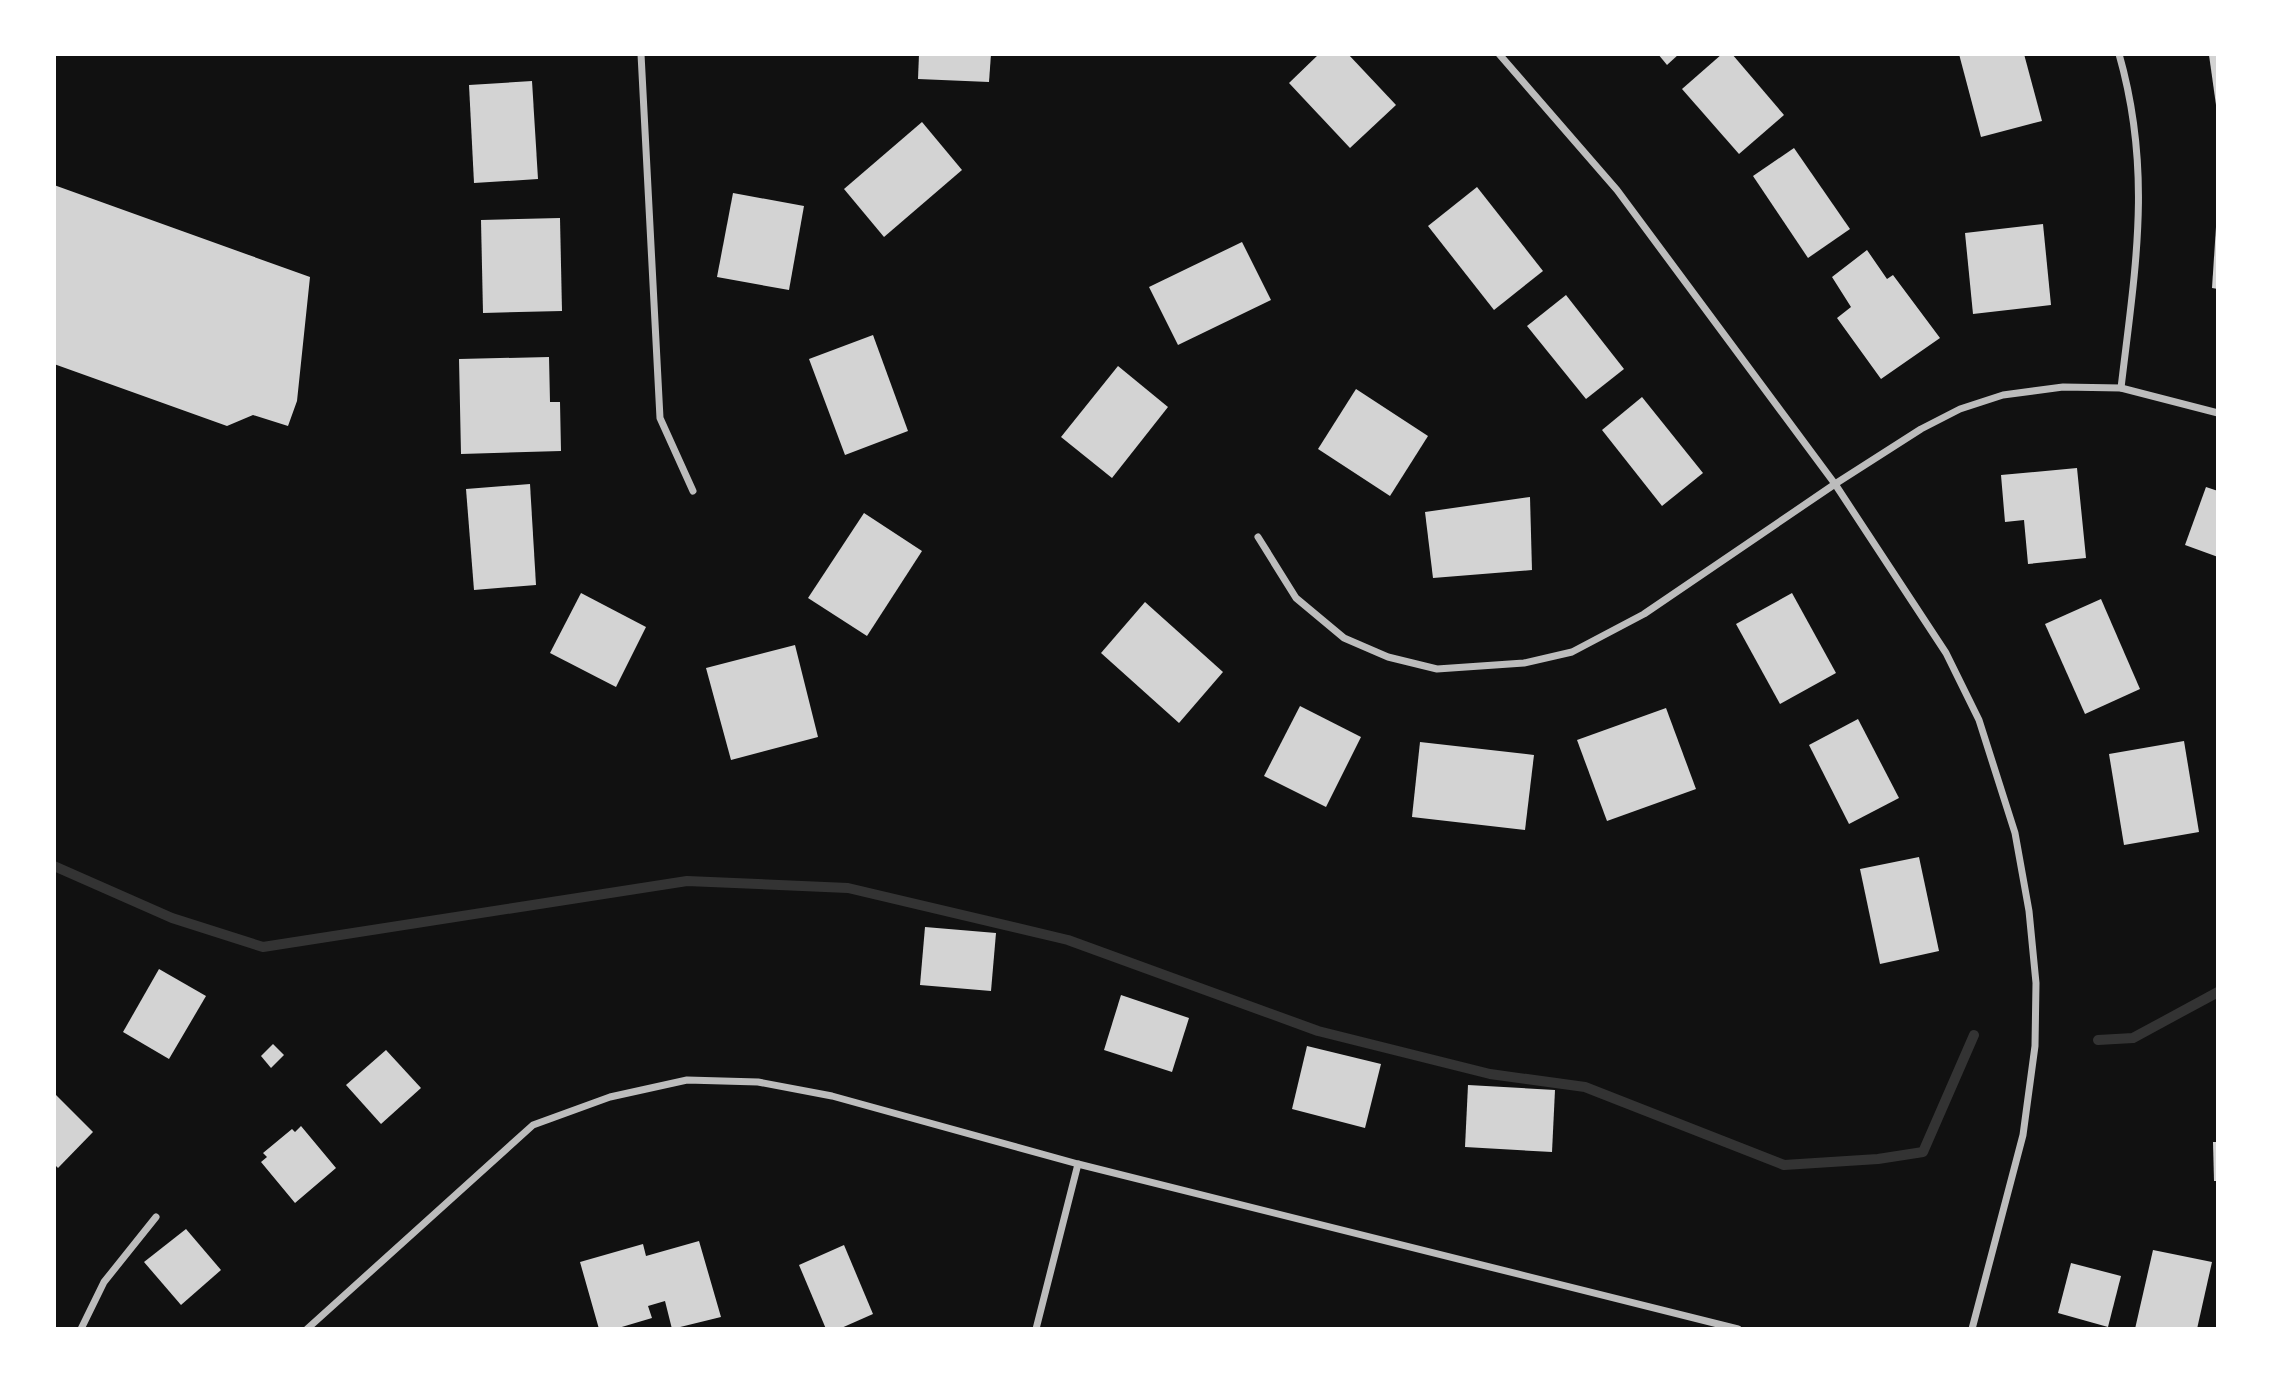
<svg xmlns="http://www.w3.org/2000/svg" width="2272" height="1383" viewBox="0 0 2272 1383" font-family="'Golos Text',sans-serif">
	<style>
		.lines { fill: none; stroke-linecap: round; stroke-linejoin: round }
		.stream { stroke: #333; stroke-width: 10 }
		.building { fill: #d3d3d3 }
		.minor { stroke: #bcbcbc; stroke-width: 7 }
	</style>
	<rect width="100%" height="100%" fill="#111"/>
	<g class="lines">
		<g class="stream">
			<polyline points="54,866 172,918 263,947 687,881 848,888 1068,940 1318,1031 1490,1074 1585,1087 1784,1165 1878,1159 1923,1152 1974,1035"/>
			<polyline points="2098,1040 2133,1038 2218,992"/>
		</g>
	</g>
	<g class="building">
		<polygon points="919,54 991,54 989,82 918,79"/>
		<polygon points="1319,54 1348,54 1396,105 1350,148 1289,83"/>
		<polygon points="1658,54 1679,54 1667,65"/>
		<polygon points="1722,54 1732,54 1784,115 1739,154 1682,89"/>
		<polygon points="1959,54 2024,54 2042,121 1981,137"/>
		<polygon points="2218,54 2218,105 2216,105 2209,55"/>
		<polygon points="532,81 538,179 474,183 469,85"/>
		<polygon points="922,122 962,170 884,237 844,189"/>
		<polygon points="1794,148 1850,229 1808,258 1753,176"/>
		<polygon points="54,185 310,277 297,401 288,426 253,415 227,426 54,364"/>
		<polygon points="1477,187 1543,271 1494,310 1428,226"/>
		<polygon points="733,193 804,206 789,290 717,277"/>
		<polygon points="560,218 562,311 483,313 481,220"/>
		<polygon points="2043,224 2051,305 1973,314 1965,233"/>
		<polygon points="2216,227 2218,227 2218,289 2212,288"/>
		<polygon points="1242,242 1271,300 1178,345 1149,287"/>
		<polygon points="1867,250 1887,279 1893,275 1940,338 1881,379 1837,318 1851,307 1832,277"/>
		<polygon points="1566,295 1624,369 1586,399 1527,326"/>
		<polygon points="873,335 908,431 845,455 809,359"/>
		<polygon points="549,357 550,402 560,402 561,451 461,454 459,359"/>
		<polygon points="1118,366 1168,407 1112,478 1061,437"/>
		<polygon points="1356,389 1428,436 1390,496 1318,449"/>
		<polygon points="1642,397 1703,473 1662,506 1602,430"/>
		<polygon points="2077,468 2086,558 2028,564 2024,520 2005,522 2001,475"/>
		<polygon points="530,484 536,585 474,590 466,489"/>
		<polygon points="2206,487 2218,491 2218,557 2185,545"/>
		<polygon points="1530,497 1532,570 1433,578 1425,512"/>
		<polygon points="864,513 922,551 867,636 808,598"/>
		<polygon points="581,593 646,627 616,687 550,653"/>
		<polygon points="1792,593 1836,673 1780,704 1736,624"/>
		<polygon points="2101,599 2140,689 2085,714 2045,624"/>
		<polygon points="1145,602 1223,672 1179,723 1101,653"/>
		<polygon points="795,645 818,737 731,760 706,668"/>
		<polygon points="1300,706 1361,737 1326,807 1264,776"/>
		<polygon points="1666,708 1696,789 1607,821 1577,740"/>
		<polygon points="1858,719 1899,798 1849,824 1809,745"/>
		<polygon points="2184,741 2199,832 2124,845 2109,754"/>
		<polygon points="1420,742 1534,755 1525,830 1412,817"/>
		<polygon points="1919,857 1939,951 1880,964 1860,869"/>
		<polygon points="925,927 996,933 991,991 920,985"/>
		<polygon points="159,969 206,996 169,1059 123,1032"/>
		<polygon points="1121,995 1189,1018 1172,1072 1104,1050"/>
		<polygon points="273,1044 284,1055 271,1068 261,1056"/>
		<polygon points="1307,1046 1381,1064 1365,1128 1292,1109"/>
		<polygon points="386,1050 421,1088 381,1124 346,1085"/>
		<polygon points="1468,1085 1555,1090 1552,1152 1465,1147"/>
		<polygon points="54,1093 93,1132 58,1168 54,1164"/>
		<polygon points="301,1126 336,1168 295,1203 261,1162 267,1157 263,1153 292,1129 295,1132"/>
		<polygon points="2213,1142 2218,1142 2218,1181 2214,1181"/>
		<polygon points="186,1229 221,1270 181,1305 144,1262"/>
		<polygon points="699,1241 721,1317 672,1329 665,1301 648,1306 652,1318 615,1329 599,1329 580,1262 643,1244 646,1256"/>
		<polygon points="844,1245 873,1314 839,1329 826,1329 799,1265"/>
		<polygon points="2153,1250 2212,1262 2197,1329 2135,1329"/>
		<polygon points="2071,1263 2121,1276 2108,1327 2058,1313"/>
	</g>
	<g class="lines">
		<g class="minor">
			<polyline points="641,54 660,418 693,491"/>
			<polyline points="1499,54 1617,190 1835,484 1946,653 1979,720 2015,833 2029,911 2036,983 2035,1046 2023,1135 1972,1329"/>
			<path d="M2119,54C2153,173 2135,269 2121,388"/>
			<polyline points="1258,537 1296,598 1344,638 1388,657 1437,669 1524,663 1572,652 1644,614 1835,484 1921,429 1960,409 2003,395 2063,387 2121,388 2218,413"/>
			<polyline points="81,1329 104,1282 156,1217"/>
			<polyline points="307,1329 533,1125 610,1097 687,1080 758,1082 832,1096 1078,1164 1738,1329"/>
			<polyline points="1036,1329 1078,1164"/>
		</g>
	</g>
	<rect width="2272" height="1383" fill="none" stroke="#ffffff" stroke-width="112"/>
</svg>
